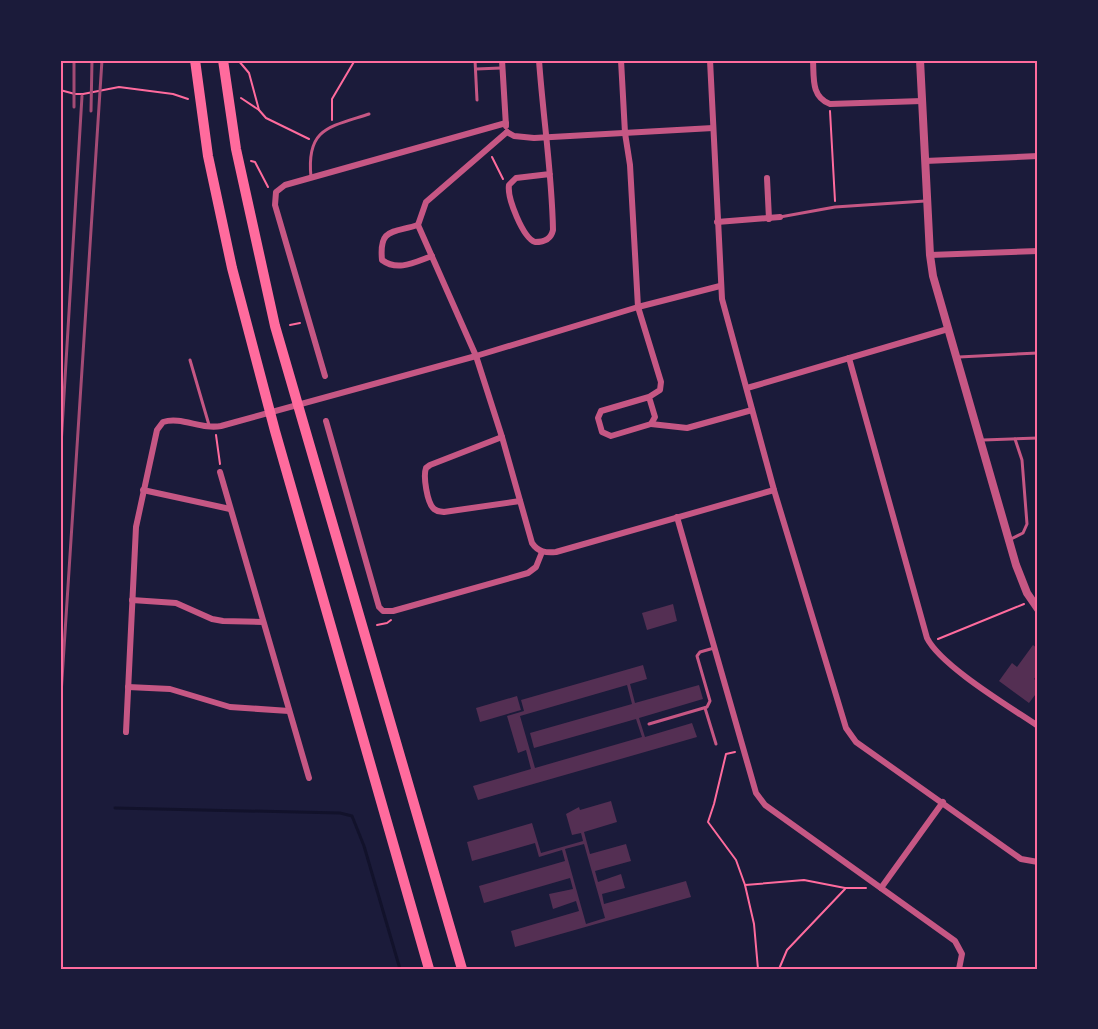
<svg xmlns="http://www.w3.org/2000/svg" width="1098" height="1029" viewBox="0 0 1098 1029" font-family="'PT Serif',serif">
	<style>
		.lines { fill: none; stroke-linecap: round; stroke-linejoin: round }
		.stream { stroke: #12122b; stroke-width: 3 }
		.building { fill: #542f53; fill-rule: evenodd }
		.path { stroke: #ff6b9d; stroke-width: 2 }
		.service { stroke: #c65784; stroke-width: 3 }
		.minor { stroke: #c65784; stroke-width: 6 }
		.tertiary { stroke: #c65784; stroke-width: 8 }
		.primary { stroke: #ff6b9d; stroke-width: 10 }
		.rail { stroke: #a44b75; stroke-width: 3 }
		.neatline { fill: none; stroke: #ff6b9d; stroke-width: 2 }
	</style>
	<rect width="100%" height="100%" fill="#1b1b3a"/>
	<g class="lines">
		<polyline class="stream" points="115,808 340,813 352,816 364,846 400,969"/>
	</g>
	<g class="building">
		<polygon points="673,604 677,621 647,630 642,613"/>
		<polygon points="1033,645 1038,649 1038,674 1034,679 1038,682 1038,691 1029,703 999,681 1012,663 1017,667"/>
		<path d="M643,665L647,679L630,684L635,703L699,685L703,699L639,718L645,737L692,723L697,737L478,800L473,786L531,769L526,750L518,753L507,716L524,711L521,700ZM627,685L632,704L530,733L534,748L636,719L642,737L535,768L520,716Z"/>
		<polygon points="517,696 521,710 480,722 476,708"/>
		<path d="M611,801L617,822L584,832L590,854L626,844L631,861L595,871L598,882L621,874L625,888L602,894L604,904L686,881L691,897L515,947L511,931L579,911L576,901L553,909L549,894L573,889L570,878L484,903L479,886L565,861L562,850L539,857L535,843L472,861L467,842L532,823L541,853L583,841L581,833L572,835L566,814L579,807L580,810ZM584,844L605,918L586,924L565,849Z"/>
	</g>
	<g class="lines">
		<g class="path">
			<polyline points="238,60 249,73 259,110 266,118 309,139"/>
			<polyline points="60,90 75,94 83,94 119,87 173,94 188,99"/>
			<polyline points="241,98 259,110"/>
			<polyline points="830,111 835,201"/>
			<polyline points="332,120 332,99 355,60"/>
			<polyline points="492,157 503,179"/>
			<polyline points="251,161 255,162 268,187"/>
			<polyline points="290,325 300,323"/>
			<polyline points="216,435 220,464"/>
			<polyline points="377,625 387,623 391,620"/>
			<polyline points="938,639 1024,604"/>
			<polyline points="735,752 726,754 714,804 708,822 736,860 745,885 804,880 845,888 866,888"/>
			<polyline points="745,885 754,924 758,969"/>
			<polyline points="779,969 787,950 845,889"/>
		</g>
		<g class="service">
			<polyline points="475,60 477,100"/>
			<polyline points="476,69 501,68"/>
			<path d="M311,177C306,128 329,127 369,114"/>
			<polyline points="780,217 835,207 925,201"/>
			<polyline points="959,357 1038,353"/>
			<polyline points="190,360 209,425"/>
			<polyline points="983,440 1038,438"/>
			<polyline points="1009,540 1023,533 1027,524 1022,460 1015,439"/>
			<polyline points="705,708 716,744"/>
			<polyline points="649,724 707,707 710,701 697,656 700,652 714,648"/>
		</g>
		<g class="minor">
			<polyline points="502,60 506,126"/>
			<path d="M539,60C543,117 552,173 553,230C551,239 545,242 535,242C523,238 507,198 509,185L516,178L550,174"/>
			<polyline points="621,60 625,133 630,165 638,307 661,382 660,390 649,397 601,411 598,418 602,432 611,436 651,424 655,417 649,397"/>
			<polyline points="710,60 722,299 774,490 846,728 856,742 1021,859 1038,862"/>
			<path d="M813,60C814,78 811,97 830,104L922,101"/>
			<path d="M507,132L426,202L418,225L476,356L502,437L532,543C538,552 546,553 556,552L774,490"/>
			<polyline points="507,132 514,136 534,138 713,128"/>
			<polyline points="925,161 1038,156"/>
			<polyline points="767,178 769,219"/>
			<polyline points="717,222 780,217"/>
			<path d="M418,225C392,233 379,228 382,260C398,272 415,262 432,256"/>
			<polyline points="930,255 1038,251"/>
			<path d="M849,358L927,638C941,666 1010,707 1038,726"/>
			<polyline points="325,376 275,205 276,192 285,185 506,123"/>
			<polyline points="747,388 948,329"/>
			<polyline points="326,421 379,607 383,611 393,611 528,573 536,567 542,552"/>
			<polyline points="651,424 687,428 752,410"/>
			<path d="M502,437L430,465L426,468C423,476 427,503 434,509C438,512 439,511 444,512L520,501"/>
			<polyline points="220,472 309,778"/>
			<polyline points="143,490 230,509"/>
			<polyline points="677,517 756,793 765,805 955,941 962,954 959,969"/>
			<polyline points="132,600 176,603 212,619 223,621 263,622"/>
			<polyline points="128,687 170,689 230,707 289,711"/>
			<path d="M126,732L136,527L157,430L163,422C181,416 202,430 221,426L476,356L638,307L720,286"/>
			<polyline points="881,888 943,802"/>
		</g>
		<polyline class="tertiary" points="920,60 930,255 933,276 1016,565 1027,593 1038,609"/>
		<g class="primary">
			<polyline points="195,60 208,156 232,268 275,431 429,969"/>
			<polyline points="223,60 236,149 275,326 462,969"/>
		</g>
		<g class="rail">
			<polyline points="74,60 74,107"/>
			<polyline points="91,111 92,60"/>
			<polyline points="60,462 82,96"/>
			<polyline points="60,710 102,60"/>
		</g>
	</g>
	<rect width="1098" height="1029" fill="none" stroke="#1b1b3a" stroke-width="123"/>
	<rect x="62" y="62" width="974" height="906" class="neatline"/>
</svg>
